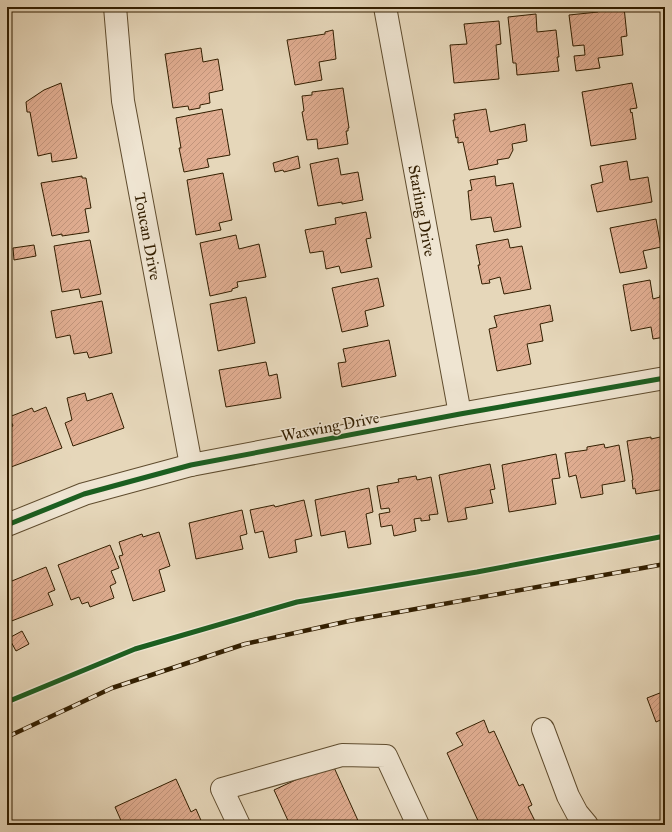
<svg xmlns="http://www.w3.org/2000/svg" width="672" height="832" viewBox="0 0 672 832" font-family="'IM FELL Great Primer',serif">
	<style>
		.building { fill: url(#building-hatch); stroke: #321e00 }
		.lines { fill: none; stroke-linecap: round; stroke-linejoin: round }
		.minor-casing { stroke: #5f4c2e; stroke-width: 24 }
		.minor { stroke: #efe5d2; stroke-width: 22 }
		.rail-casing { stroke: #321e00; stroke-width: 4.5 }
		.rail { stroke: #efe5d2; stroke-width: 3; stroke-dasharray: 9; stroke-linecap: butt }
		.cycleway-casing { stroke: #efe5d2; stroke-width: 8 }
		.cycleway { stroke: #1b5e20; stroke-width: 5 }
		.labels { text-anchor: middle; stroke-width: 3; stroke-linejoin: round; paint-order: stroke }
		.street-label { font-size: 16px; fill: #321e00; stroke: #efe5d2 }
	</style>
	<defs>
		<pattern id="building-hatch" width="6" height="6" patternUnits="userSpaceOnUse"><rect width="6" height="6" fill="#e0ad91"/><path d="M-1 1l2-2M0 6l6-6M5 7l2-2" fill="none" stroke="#c1947b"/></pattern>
	</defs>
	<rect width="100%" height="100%" fill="#e6d7ba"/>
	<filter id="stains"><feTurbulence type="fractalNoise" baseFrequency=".005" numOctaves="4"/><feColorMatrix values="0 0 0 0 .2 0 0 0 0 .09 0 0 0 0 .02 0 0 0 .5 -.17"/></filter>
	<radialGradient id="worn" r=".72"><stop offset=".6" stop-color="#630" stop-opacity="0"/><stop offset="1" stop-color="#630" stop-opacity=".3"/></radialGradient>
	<g class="building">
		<polygon points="598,7 624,7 627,36 621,37 623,55 598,58 600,68 576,71 574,56 585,55 584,45 573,46 569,15 598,12"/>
		<polygon points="536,14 537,32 556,30 559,57 557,57 559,71 517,75 516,63 513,63 508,17"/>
		<polygon points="499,21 501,44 496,45 499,79 454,83 450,45 467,44 464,24"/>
		<polygon points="333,30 336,59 319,62 322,80 295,85 287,40 325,34 325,32"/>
		<polygon points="201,48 203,62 218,59 223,90 209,93 210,103 200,105 200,108 189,110 188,106 173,108 165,54"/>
		<polygon points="61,83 77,158 52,162 51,153 38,156 30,112 27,112 26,102 44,90"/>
		<polygon points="632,83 637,108 630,109 631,113 632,112 636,139 591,146 582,92"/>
		<polygon points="343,88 349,128 348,128 348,131 346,131 348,144 318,149 317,139 307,140 302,112 304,111 302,96 312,95 312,92"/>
		<polygon points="222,109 230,155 207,159 209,167 184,172 179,148 181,148 176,118"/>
		<polygon points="486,109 490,132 525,124 527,141 512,144 513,150 509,158 497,160 498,164 469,170 463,142 458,143 458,137 456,138 453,120 455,120 454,114"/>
		<polygon points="298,156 300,168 284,172 283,170 275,172 273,163"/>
		<polygon points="338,158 341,175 358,172 363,200 342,204 342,202 318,206 310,164"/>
		<polygon points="627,161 630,180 648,177 652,202 597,212 591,185 603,182 600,166"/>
		<polygon points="223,173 232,220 219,223 221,230 196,235 187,180"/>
		<polygon points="82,176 82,178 86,178 91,208 85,209 89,232 62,236 62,234 52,236 41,183"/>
		<polygon points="495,176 496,186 513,183 521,227 494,232 491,217 471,220 468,191 472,190 470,180"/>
		<polygon points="366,212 371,238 366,239 372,267 341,273 339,266 326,269 323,251 310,253 305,230 336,224 335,218"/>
		<polygon points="656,219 661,247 643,251 647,268 620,273 610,228"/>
		<polygon points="236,235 239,249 259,244 266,277 237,282 238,287 232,289 232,291 210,296 200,243"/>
		<polygon points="508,239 510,248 522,246 531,289 504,294 500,277 489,280 490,283 482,284 478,265 480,265 476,245"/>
		<polygon points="90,240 101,294 81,298 79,289 62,292 54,246"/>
		<polygon points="34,245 36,256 14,260 13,248"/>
		<polygon points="378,278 384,306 365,311 368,326 342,332 332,288"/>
		<polygon points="650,280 653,299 660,297 660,295 665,294 665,337 653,339 651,327 631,331 623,285"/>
		<polygon points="246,297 255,343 218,351 210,304"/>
		<polygon points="102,301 112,353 89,358 87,352 74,354 70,335 56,338 51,311"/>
		<polygon points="550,305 553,321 540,324 543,341 527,344 531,364 497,371 489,329 497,327 494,316"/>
		<polygon points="389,340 396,376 342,387 338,363 346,362 343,349"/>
		<polygon points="266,362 269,376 277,374 281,398 226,407 219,370"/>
		<polygon points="85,393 87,401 112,393 124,428 73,446 65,423 72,420 67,398"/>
		<polygon points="46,407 62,448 11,467 7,457 7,429 13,426 9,417 32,408 34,412"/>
		<polygon points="665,436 665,489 636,494 635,488 633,489 632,480 633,480 627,441 651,437 651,439"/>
		<polygon points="604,444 605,448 619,445 625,481 602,485 603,494 581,498 576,475 569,477 565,453 587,450 587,447"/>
		<polygon points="556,454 560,478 552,479 556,504 509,512 502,465"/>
		<polygon points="490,464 495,489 490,490 493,503 465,508 467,519 448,522 439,475"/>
		<polygon points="416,476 417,480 431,477 438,514 429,515 430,520 421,521 421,518 414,519 416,531 394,536 392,525 381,527 379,514 390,512 389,508 381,509 377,486 399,482 398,479"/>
		<polygon points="369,488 373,512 366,514 371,544 348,548 345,531 321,536 315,500"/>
		<polygon points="304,500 312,536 295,540 297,552 269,558 263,531 255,533 250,510 274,505 275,507"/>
		<polygon points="242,510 247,534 240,536 243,549 196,559 189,523"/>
		<polygon points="159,532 170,566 159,570 165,591 133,601 119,556 123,555 119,542 142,534 143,537"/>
		<polygon points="110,545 119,568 111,571 116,583 110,586 114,598 90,607 88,602 82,604 79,597 71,600 58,565"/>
		<polygon points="46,567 55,590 48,593 53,605 9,622 7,616 7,583"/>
		<polygon points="22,631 29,644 16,651 9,638"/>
		<polygon points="665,691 665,718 656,722 647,698"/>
		<polygon points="484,720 489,733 494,731 519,786 523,784 532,805 528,807 537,825 480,825 447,753 463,745 456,733"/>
		<polygon points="332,763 360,825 290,825 274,790"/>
		<polygon points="176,779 191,812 196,809 203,825 123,825 115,807"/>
	</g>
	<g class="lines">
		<g class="minor-casing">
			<g id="minor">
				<path id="s1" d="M115,7L123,101L191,465"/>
				<path id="s2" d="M385,7L460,414"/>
				<polyline points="7,525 84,494 191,465 460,414 665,378"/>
				<polyline points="543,729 568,796 577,813 587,825"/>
				<polyline points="239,825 222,789 342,755 386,756 418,825"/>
			</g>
		</g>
		<use href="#minor" class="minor"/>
		<g class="rail-casing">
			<polyline id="rail" points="7,737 112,688 245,644 349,621 665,564"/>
		</g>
		<use href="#rail" class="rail"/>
		<g class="cycleway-casing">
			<g id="cycleway">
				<polyline points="7,525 84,494 191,465 460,414 665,378"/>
				<polyline points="7,702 135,649 297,602 477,572 665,536"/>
			</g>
		</g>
		<use href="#cycleway" class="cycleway"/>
	</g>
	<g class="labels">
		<g class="street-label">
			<text dy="6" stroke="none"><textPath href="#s2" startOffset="207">Starling Drive</textPath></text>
			<text dy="6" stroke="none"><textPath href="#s1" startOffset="232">Toucan Drive</textPath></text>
			<text transform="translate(330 426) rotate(-11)" y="6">Waxwing Drive</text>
		</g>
	</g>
	<rect width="672" height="832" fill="none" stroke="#e6d7ba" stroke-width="24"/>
	<rect x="8" y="8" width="656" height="816" fill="none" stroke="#321e00" stroke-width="2"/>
	<rect x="12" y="12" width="648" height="808" fill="none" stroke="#321e00"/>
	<rect width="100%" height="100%" filter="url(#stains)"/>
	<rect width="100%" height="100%" fill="url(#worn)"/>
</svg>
